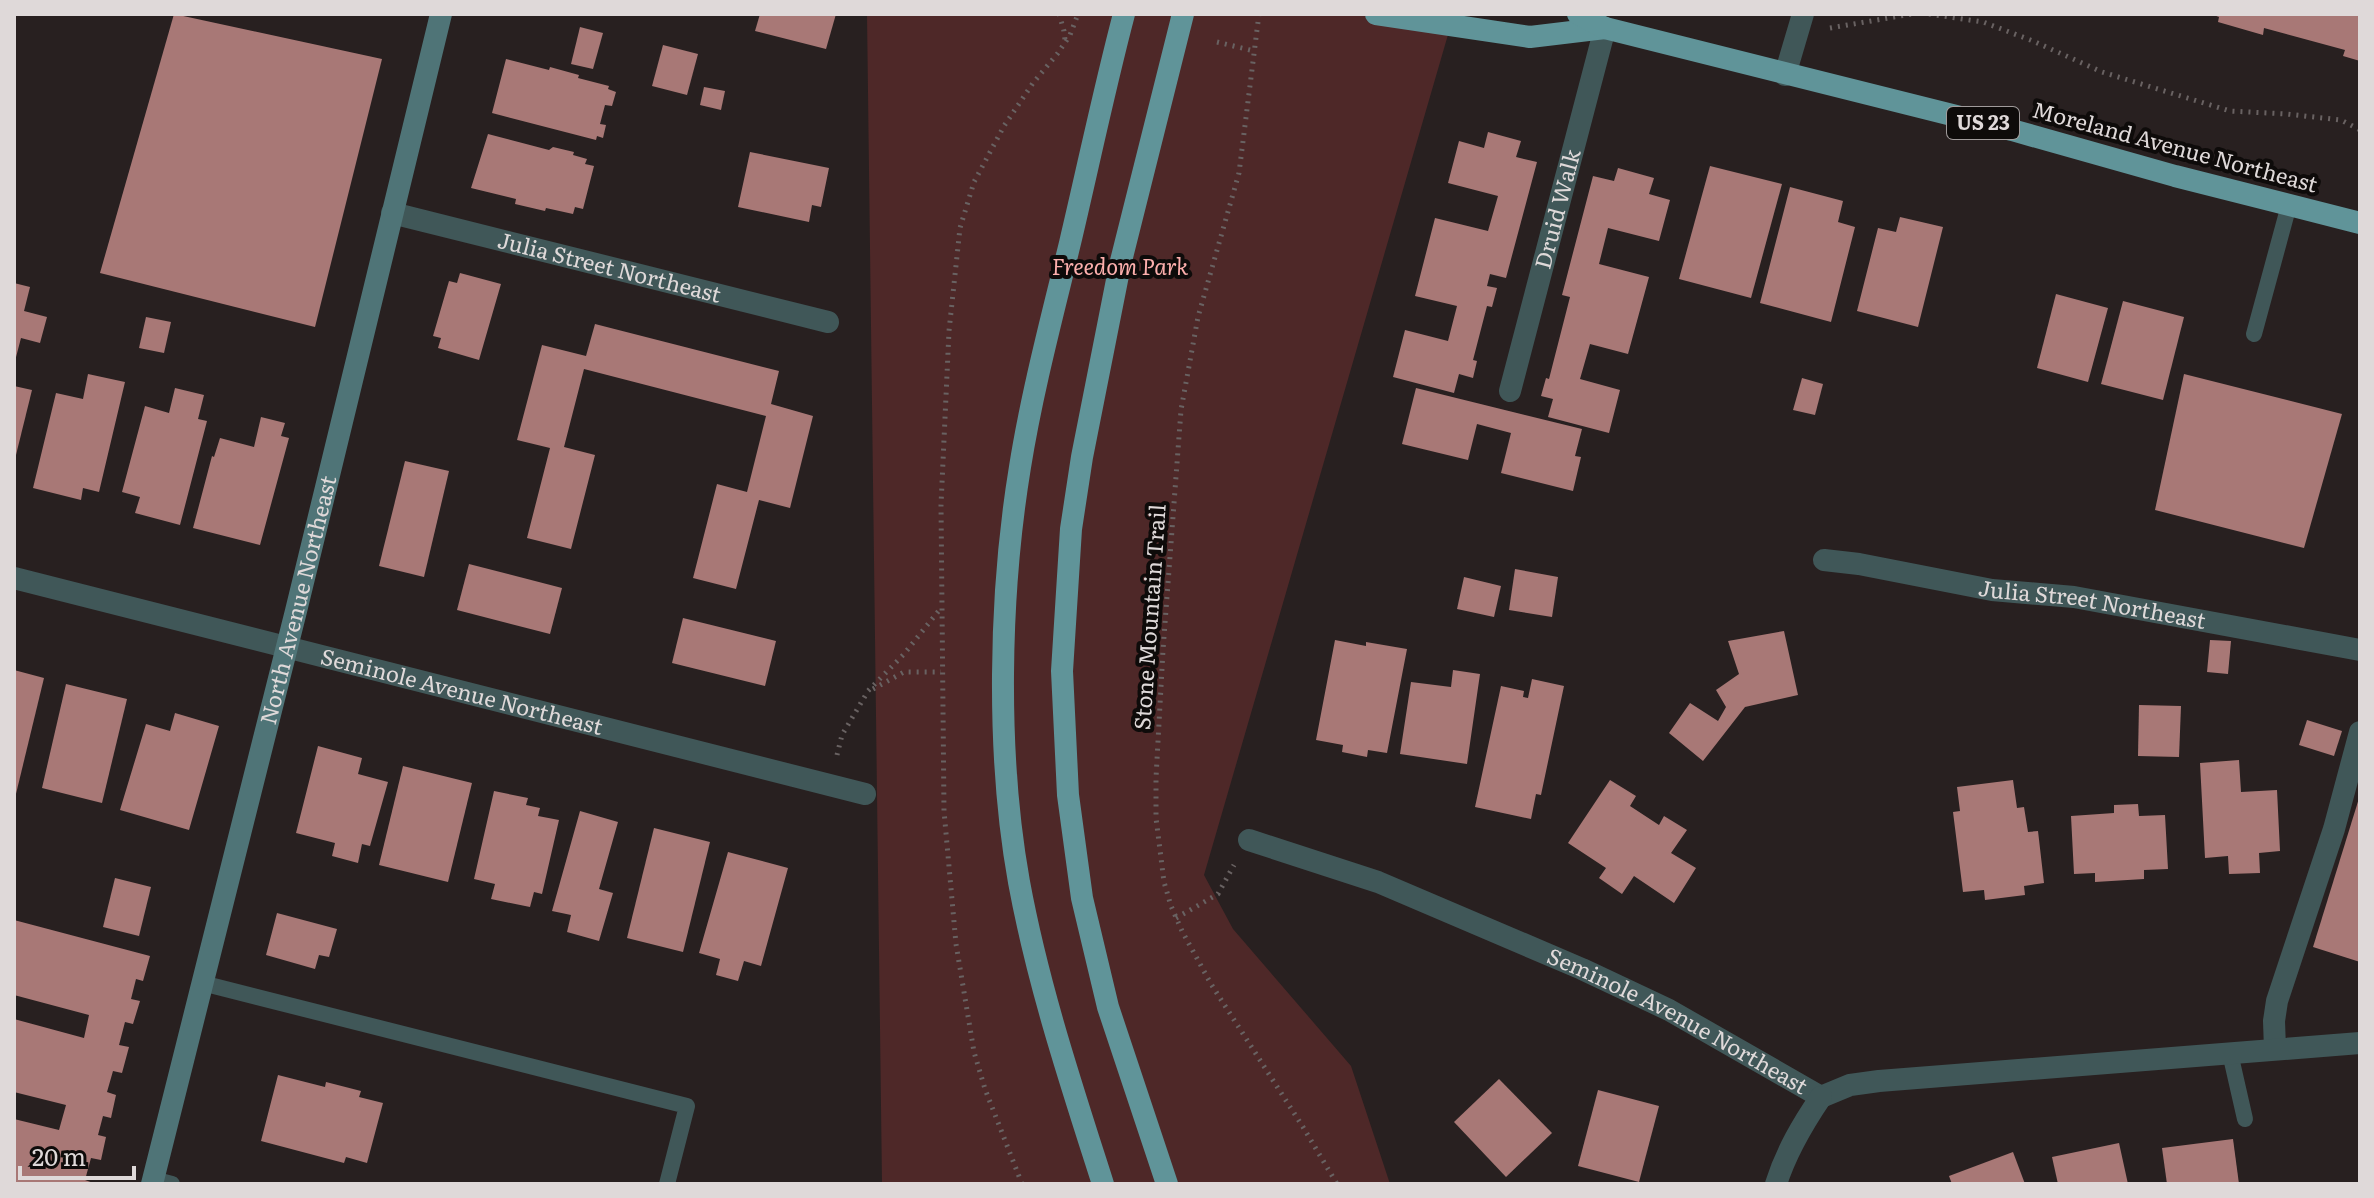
<svg xmlns="http://www.w3.org/2000/svg" width="2374" height="1198" viewBox="0 0 2374 1198" font-family="Literata,serif">
	<style>
		.green { fill: #4e2828 }
		.building { fill: #a87876 }
		.lines { fill: none; stroke-linecap: round; stroke-linejoin: round }
		.path { stroke: #696262; stroke-width: 5; stroke-dasharray: 2 6; stroke-linecap: butt }
		.service { stroke: #405758; stroke-width: 16 }
		.minor { stroke: #405758; stroke-width: 22 }
		.secondary { stroke: #4f7477; stroke-width: 22 }
		.trunk { stroke: #609499; stroke-width: 22 }
		.labels { text-anchor: middle; stroke-width: 8; stroke-linejoin: round; paint-order: stroke }
		.shield { fill: #0e0b0a; stroke: #a09b9b; stroke-width: 2 }
		.shield-label { font-size: 20px; font-weight: bold; fill: #dfd9d9 }
		.street-label { font-size: 22px; fill: #dfd9d9; stroke: #0e0b0a }
		.park-label { font-size: 22px; font-style: italic; fill: #fdafad; stroke: #0e0b0a }
	</style>
	<rect width="100%" height="100%" fill="#282020"/>
	<polygon class="green" points="867,14 1454,14 1204,875 1233,929 1351,1066 1390,1184 882,1184"/>
	<g class="building">
		<polygon points="174,14 382,59 315,327 100,273"/>
		<polygon points="760,14 836,14 826,49 755,31"/>
		<polygon points="2211,14 2360,14 2360,61 2343,56 2345,50 2264,28 2263,35 2218,22 2219,17"/>
		<polygon points="580,27 603,33 593,69 571,64"/>
		<polygon points="663,45 698,54 687,95 652,86"/>
		<polygon points="506,59 549,70 550,67 579,75 578,78 609,86 608,89 616,92 612,106 605,105 600,124 606,125 603,138 597,136 596,140 492,113"/>
		<polygon points="704,87 725,91 721,110 700,105"/>
		<polygon points="1488,132 1521,141 1516,157 1537,162 1506,278 1490,274 1487,286 1497,288 1492,307 1487,306 1473,360 1477,361 1473,378 1459,374 1454,393 1393,377 1405,330 1448,341 1457,306 1415,296 1435,218 1488,231 1498,196 1448,183 1459,141 1484,148"/>
		<polygon points="488,134 549,150 553,147 574,152 573,155 587,159 585,164 594,166 583,209 575,207 573,214 546,208 545,211 515,204 516,199 471,188"/>
		<polygon points="750,152 829,168 821,207 812,205 809,222 738,207"/>
		<polygon points="1710,166 1782,184 1751,298 1679,279"/>
		<polygon points="1618,168 1654,178 1649,194 1670,200 1659,241 1608,228 1599,264 1649,277 1628,354 1590,344 1580,379 1620,390 1609,433 1548,417 1553,399 1541,396 1546,378 1549,379 1570,297 1562,295 1593,176 1614,181"/>
		<polygon points="1790,187 1843,201 1838,222 1855,227 1831,322 1760,303"/>
		<polygon points="1900,217 1943,227 1918,327 1857,311 1878,228 1896,232"/>
		<polygon points="460,273 501,284 479,360 438,348 441,338 433,336 449,281 457,283"/>
		<polygon points="14,283 30,287 24,311 47,317 40,343 21,338 15,361"/>
		<polygon points="2056,294 2108,308 2088,382 2037,368"/>
		<polygon points="2123,301 2184,317 2163,400 2101,384"/>
		<polygon points="146,317 171,322 164,353 139,348"/>
		<polygon points="595,324 779,371 771,404 813,416 790,508 759,500 736,589 693,578 717,484 747,492 766,416 584,369 564,447 595,455 571,549 527,538 550,448 517,440 542,345 586,356"/>
		<polygon points="88,374 125,382 99,492 83,488 81,500 33,488 56,393 83,399"/>
		<polygon points="2184,374 2342,414 2304,548 2155,510"/>
		<polygon points="1802,378 1823,384 1815,415 1793,410"/>
		<polygon points="14,386 32,390 15,459 14,458"/>
		<polygon points="175,388 204,395 198,419 207,421 180,525 135,513 140,497 122,492 145,406 169,413"/>
		<polygon points="1416,388 1582,429 1575,456 1581,457 1573,491 1501,473 1511,433 1477,424 1468,460 1402,444"/>
		<polygon points="261,417 285,423 281,436 289,438 260,545 193,528 212,456 214,457 220,438 254,447"/>
		<polygon points="405,461 449,471 424,577 379,566"/>
		<polygon points="469,564 562,588 550,634 457,610"/>
		<polygon points="1515,569 1558,577 1552,617 1509,610"/>
		<polygon points="1464,577 1501,586 1494,617 1457,609"/>
		<polygon points="683,618 776,641 765,686 672,663"/>
		<polygon points="1784,631 1798,695 1745,707 1703,761 1669,733 1690,703 1718,721 1726,707 1716,690 1739,674 1728,641"/>
		<polygon points="1335,640 1366,646 1366,642 1407,649 1387,753 1368,750 1367,757 1342,752 1343,745 1316,740"/>
		<polygon points="2210,640 2231,641 2228,674 2207,672"/>
		<polygon points="14,670 44,678 15,798 14,798"/>
		<polygon points="1453,670 1480,674 1467,764 1400,754 1411,682 1451,687"/>
		<polygon points="1532,679 1564,686 1541,795 1536,794 1531,819 1475,807 1501,686 1524,691 1523,697 1528,698"/>
		<polygon points="66,684 127,699 102,803 42,788"/>
		<polygon points="2139,705 2181,706 2179,757 2138,756"/>
		<polygon points="175,713 219,726 189,830 120,810 146,724 170,731"/>
		<polygon points="2307,720 2342,731 2334,756 2299,745"/>
		<polygon points="318,746 362,758 358,774 388,782 370,846 362,844 358,863 332,856 335,843 296,833"/>
		<polygon points="2239,760 2241,792 2277,790 2280,851 2259,853 2260,873 2229,874 2228,856 2205,858 2200,763"/>
		<polygon points="403,766 472,783 448,882 379,865"/>
		<polygon points="1610,780 1636,796 1630,806 1659,825 1664,816 1687,830 1671,853 1696,868 1674,903 1634,876 1622,894 1599,878 1606,868 1568,843"/>
		<polygon points="2013,780 2017,808 2024,807 2028,832 2038,831 2044,883 2024,886 2025,895 1985,900 1984,890 1963,892 1953,812 1960,811 1957,787"/>
		<polygon points="494,791 528,798 526,805 540,808 538,816 559,820 542,894 534,892 530,907 491,899 495,884 474,879"/>
		<polygon points="2360,795 2360,962 2313,947"/>
		<polygon points="2138,804 2139,816 2165,815 2168,869 2144,870 2144,879 2095,882 2095,873 2074,874 2071,816 2114,813 2114,805"/>
		<polygon points="580,811 618,822 599,889 613,893 599,941 567,932 571,915 552,911"/>
		<polygon points="654,828 710,842 683,952 627,938"/>
		<polygon points="728,852 788,868 761,966 744,961 738,981 716,975 720,959 699,953"/>
		<polygon points="115,878 151,887 139,936 103,927"/>
		<polygon points="277,913 337,929 329,957 319,955 315,969 266,955"/>
		<polygon points="14,920 150,956 143,981 136,979 131,999 140,1001 133,1024 125,1022 119,1045 129,1047 122,1073 113,1071 107,1092 116,1095 111,1118 103,1116 98,1135 106,1137 101,1160 91,1158 85,1180 96,1184 14,1184 14,1119 59,1130 66,1105 14,1092 14,1019 84,1038 89,1015 14,995"/>
		<polygon points="278,1075 325,1087 326,1082 361,1091 359,1097 383,1103 367,1163 346,1157 344,1163 261,1141"/>
		<polygon points="1499,1079 1552,1133 1506,1177 1454,1122"/>
		<polygon points="1598,1090 1659,1106 1639,1182 1578,1166"/>
		<polygon points="2233,1139 2239,1184 2167,1184 2162,1148"/>
		<polygon points="2119,1143 2128,1184 2058,1184 2052,1157"/>
		<polygon points="2013,1152 2025,1184 1952,1184 1949,1176"/>
	</g>
	<g class="lines">
		<g class="path">
			<polyline points="1059,14 1064,31 1065,40"/>
			<polyline points="1259,14 1239,173 1198,317 1181,410 1163,650 1156,778 1156,818 1164,882 1171,906 1182,931 1211,984 1303,1127 1337,1184"/>
			<polyline points="1929,14 1983,22 2033,41 2102,72 2230,111 2287,114 2341,120 2360,130"/>
			<polyline points="1830,28 1912,14"/>
			<polyline points="1217,42 1254,51"/>
			<polyline points="873,689 904,672 941,672"/>
			<polyline points="837,755 842,735 868,691 904,654 941,608"/>
			<polyline points="1176,918 1218,894 1234,865"/>
			<polyline points="1022,1184 985,1089 974,1052 956,944 944,811 941,505 949,331 960,228 974,182 1004,126 1033,83 1058,53 1070,35 1078,14"/>
		</g>
		<g class="service">
			<polyline points="2254,334 2289,205"/>
			<polyline points="202,983 687,1106 667,1184"/>
			<polyline points="2230,1053 2245,1119"/>
			<polyline points="153,1179 172,1184"/>
		</g>
		<g class="minor">
			<polyline points="1785,75 1803,14"/>
			<path id="s1" d="M392,213L828,322"/>
			<path id="s2" d="M1510,391L1605,28"/>
			<path id="s3" d="M1824,560L1859,564L1992,590L2074,597L2360,650"/>
			<path id="s4" d="M14,578L865,794"/>
			<path id="s5" d="M1249,840L1378,882L1582,969L1669,1010L1821,1097"/>
			<polyline points="2275,1049 2274,1021 2277,1001 2334,829 2360,732"/>
			<polyline points="1821,1097 1850,1085 1879,1081 2360,1043"/>
			<path d="M1776,1184C1786,1152 1802,1125 1821,1097"/>
		</g>
		<path class="secondary" id="s6" d="M152,1184L296,611L441,14"/>
		<g class="trunk">
			<polyline points="1376,14 1530,37 1605,28"/>
			<polyline points="1578,14 1605,28 2012,130 2175,176 2360,223"/>
			<path d="M1103,1184C1071,1084 1038,985 1019,882C996,754 999,595 1020,467C1032,392 1052,317 1070,243C1088,167 1104,90 1124,14"/>
			<polyline points="1167,1184 1108,1007 1082,898 1068,795 1062,671 1071,529 1082,457 1120,265 1183,14"/>
		</g>
	</g>
	<g class="labels">
		<rect class="shield" x="1947" y="107" width="72" height="32" rx="6"/>
		<g class="shield-label">
			<text x="1983" y="130">US 23</text>
		</g>
		<g class="street-label">
			<text transform="translate(2175 147) rotate(15)" y="8">Moreland Avenue Northeast</text>
			<text dy="8" stroke="none"><textPath href="#s2" startOffset="188">Druid Walk</textPath></text>
			<text dy="8" stroke="none"><textPath href="#s1" startOffset="224">Julia Street Northeast</textPath></text>
			<text dy="8" stroke="none"><textPath href="#s6" startOffset="602">North Avenue Northeast</textPath></text>
			<text dy="8" stroke="none"><textPath href="#s3" startOffset="272">Julia Street Northeast</textPath></text>
			<text transform="translate(1150 617) rotate(-86)" y="8">Stone Mountain Trail</text>
			<text dy="8" stroke="none"><textPath href="#s4" startOffset="462">Seminole Avenue Northeast</textPath></text>
			<text dy="8" stroke="none"><textPath href="#s5" startOffset="466">Seminole Avenue Northeast</textPath></text>
		</g>
		<g class="park-label">
			<text x="1120" y="275">Freedom Park</text>
		</g>
	</g>
	<rect width="2374" height="1198" fill="none" stroke="#dfd9d9" stroke-width="32"/>
	<path d="M20 1166v12h114v-12" fill="none" stroke="#dfd9d9" stroke-width="4"/>
	<text x="32" y="1166" font-size="24" fill="#dfd9d9" stroke="#0e0b0a" stroke-width="6" paint-order="stroke">20 m</text>
</svg>
